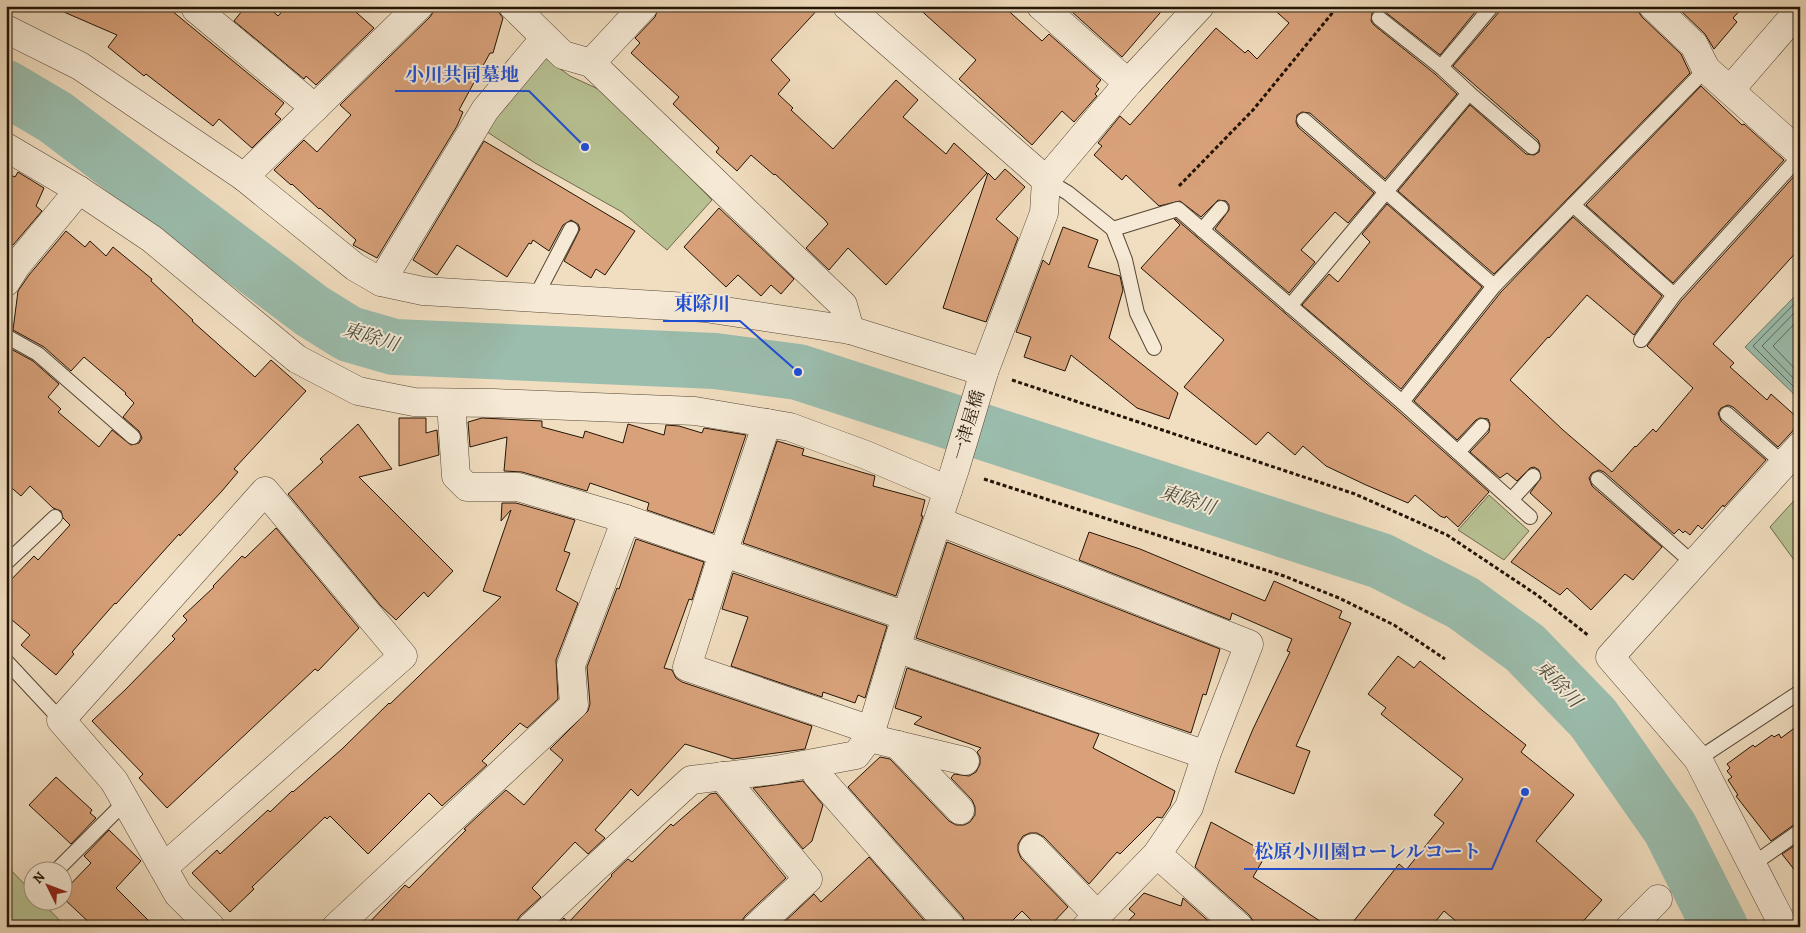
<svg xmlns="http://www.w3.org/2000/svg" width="1806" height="933" viewBox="0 0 1806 933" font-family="Alegreya,'Noto Serif JP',serif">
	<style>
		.green { fill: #b8c293; stroke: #6e6b4c }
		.water { fill: #9bbdad; stroke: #6b796a }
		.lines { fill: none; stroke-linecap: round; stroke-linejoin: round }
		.shore { stroke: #5f6859; stroke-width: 1 }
		.river { stroke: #9bbdad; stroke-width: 56 }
		.building { fill: #d8a17a; stroke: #231405 }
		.lane-casing { stroke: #564634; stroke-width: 16 }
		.street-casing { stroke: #564634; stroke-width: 29 }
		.path { stroke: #231405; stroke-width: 3; stroke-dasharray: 4 2.5; stroke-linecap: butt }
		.lane { stroke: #f6ead6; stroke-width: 14 }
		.street { stroke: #f6ead6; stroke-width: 28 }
		.labels { text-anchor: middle; stroke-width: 4; stroke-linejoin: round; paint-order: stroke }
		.street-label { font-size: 18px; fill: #231405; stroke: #f6ead6 }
		.water-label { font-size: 19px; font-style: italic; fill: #4d4f40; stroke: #f6ead6 }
		.leader { fill: none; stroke: #1d4ed8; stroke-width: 2 }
		.callout-dot { fill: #1d4ed8; stroke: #f6ead6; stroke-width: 2 }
		.callout-label { font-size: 19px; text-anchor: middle; font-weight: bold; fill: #1d4ed8; stroke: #f6ead6; stroke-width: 4; stroke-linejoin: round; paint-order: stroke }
	</style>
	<rect width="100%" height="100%" fill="#f1dec0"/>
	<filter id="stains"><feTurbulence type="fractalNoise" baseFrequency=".004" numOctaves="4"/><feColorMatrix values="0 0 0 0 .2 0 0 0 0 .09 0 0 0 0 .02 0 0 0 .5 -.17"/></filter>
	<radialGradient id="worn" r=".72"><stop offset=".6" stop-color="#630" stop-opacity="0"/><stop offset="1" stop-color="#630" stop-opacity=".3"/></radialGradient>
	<g class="green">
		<polygon points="544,57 570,76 609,94 712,200 667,250 622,212 535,163 484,130"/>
		<polygon points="1800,494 1800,568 1770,527"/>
		<polygon points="1489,495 1529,531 1504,560 1458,530"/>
		<polygon points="6,865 32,892 32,900 41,901 66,927 6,927"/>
	</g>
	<polygon class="water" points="1800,291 1800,396 1798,398 1745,347"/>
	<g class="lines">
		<g class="shore">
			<polyline points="1800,298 1753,346 1800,393"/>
			<polyline points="1800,307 1762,346 1800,385"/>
			<polyline points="1800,318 1773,346 1800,374"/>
		</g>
		<polyline class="river" points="6,88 55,117 312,311 349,334 394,347 715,361 798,372 1381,561 1463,603 1525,648 1593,718 1670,828 1720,927"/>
	</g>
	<g class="building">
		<polygon points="50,6 166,6 284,103 275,114 281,119 252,148 219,119 213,126 146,74 144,76 108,47 117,35"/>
		<polygon points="246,6 267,6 278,16 287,6 349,6 374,28 316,85 306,76 304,79 234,21"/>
		<polygon points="437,6 498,6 498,11 503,18 493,53 490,53 459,110 463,112 457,126 377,258 353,245 356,240 320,208 319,209 292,184 291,185 274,170 304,140 317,152 351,115 340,105 430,17"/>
		<polygon points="659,6 821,6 771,60 790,80 778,94 793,108 791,110 833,149 896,80 918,100 903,117 946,154 954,143 987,173 886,285 848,248 829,270 806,248 828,224 825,220 775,174 774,175 751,155 737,171 716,152 719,148 673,104 679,97 631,53 640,43 635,38 655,17"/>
		<polygon points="916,6 1003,6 1042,41 1049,34 1101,80 1096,86 1099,89 1095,94 1097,96 1074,122 1062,111 1032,145 959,79 976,60"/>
		<polygon points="1073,6 1166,6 1122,57 1070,10"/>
		<polygon points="1270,6 1480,6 1440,55 1384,11 1376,10 1372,13 1371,21 1374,25 1435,74 1457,94 1385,179 1310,113 1302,112 1297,115 1296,122 1298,127 1374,193 1348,223 1335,212 1301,250 1315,262 1289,293 1215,229 1229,210 1229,205 1226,201 1218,200 1201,217 1180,201 1159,206 1126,175 1122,180 1094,155 1102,146 1098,143 1120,116 1130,125 1216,28 1245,53 1248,50 1257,59 1289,23"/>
		<polygon points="1501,6 1638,6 1638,11 1642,17 1681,54 1690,73 1494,274 1398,191 1470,105 1526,154 1534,155 1539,152 1540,145 1538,140 1453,66 1499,12"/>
		<polygon points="1676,6 1744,6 1733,18 1737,22 1714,49 1705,34"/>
		<polygon points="1701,86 1742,125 1744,124 1784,160 1673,283 1586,205"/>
		<polygon points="484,141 635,231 605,275 596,269 591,278 564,261 580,229 578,224 571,220 563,225 549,251 533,240 531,244 529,243 507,277 457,245 437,275 413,260"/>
		<polygon points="1005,169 1025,187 996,219 1018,238 986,322 943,308 988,173 995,180"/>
		<polygon points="18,172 44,188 36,206 42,211 13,245 6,242 6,173 15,177"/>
		<polygon points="1798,172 1800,174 1800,248 1713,344 1734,363 1730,367 1767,400 1771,394 1800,420 1800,423 1778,447 1733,407 1728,405 1721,408 1718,413 1721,421 1766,460 1724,507 1723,505 1702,529 1698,525 1690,535 1685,531 1683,533 1679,529 1674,534 1604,472 1599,470 1592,473 1589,478 1592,486 1662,547 1633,580 1625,574 1591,610 1567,588 1560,595 1511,562 1552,513 1530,493 1541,478 1539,470 1534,467 1530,468 1517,481 1507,473 1500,478 1470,452 1489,432 1490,424 1488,419 1480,418 1476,420 1457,440 1414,401 1501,292 1573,217 1662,296 1634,335 1587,295 1549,338 1548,337 1510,380 1563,430 1612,472 1635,446 1636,447 1653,429 1656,432 1693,388 1647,346 1681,301"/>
		<polygon points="1387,204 1482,287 1401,389 1302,305 1329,274 1338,282 1370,242 1362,234"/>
		<polygon points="719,208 794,279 781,294 771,285 761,296 738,275 726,287 684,247"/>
		<polygon points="1174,219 1176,219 1396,409 1489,492 1458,527 1446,516 1445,518 1440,516 1415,495 1408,503 1366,485 1326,466 1303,446 1295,455 1268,432 1256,445 1184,387 1224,340 1141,268 1180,225"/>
		<polygon points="1063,227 1098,240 1088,267 1120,276 1123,290 1109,338 1178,393 1169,419 1137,408 1071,355 1065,371 1024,357 1031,337 1016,332 1043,260 1049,265"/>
		<polygon points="66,231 85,247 90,241 106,256 113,247 152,279 151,281 193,320 192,321 255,377 271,360 306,391 234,469 238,472 222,491 180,536 179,534 116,604 115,603 72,652 74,654 56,675 21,645 30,635 6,615 6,585 34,556 38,560 70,525 63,518 61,511 53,508 30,486 21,496 6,483 6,349 10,352 11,349 33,361 59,384 48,397 61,409 58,412 99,447 112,430 131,445 139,443 142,438 139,431 123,417 134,403 125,394 126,393 84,357 71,371 44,347 13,330 18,291 29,275"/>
		<polygon points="399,418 426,418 426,433 437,430 439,455 399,466"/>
		<polygon points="482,418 542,421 542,427 583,438 585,431 623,443 628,424 664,435 666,425 679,426 702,433 704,428 746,435 713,533 647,510 649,503 590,483 587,491 522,472 504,471 507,437 470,447 468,422"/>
		<polygon points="358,424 392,469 359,477 453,571 428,597 424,592 396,620 381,606 288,494 323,462 320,459"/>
		<polygon points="777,441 804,449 802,455 875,476 873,486 925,500 921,516 923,516 896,596 743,543"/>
		<polygon points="502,503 516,503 575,520 564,551 570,553 556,590 578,603 556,660 558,699 527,728 520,723 482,761 487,765 442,806 429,793 368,854 330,816 327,819 325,817 252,887 254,889 230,912 192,873 217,850 220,854 268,810 270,812 292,791 293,792 342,749 389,703 390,704 501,597 483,591 511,510 501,521"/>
		<polygon points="276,528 359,628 318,671 315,669 167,808 139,778 143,774 92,721 125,690 175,639 172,636 187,620 183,616 214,587 213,586 242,556 245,558"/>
		<polygon points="1089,532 1140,549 1265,601 1274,581 1342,611 1339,618 1351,623 1296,746 1310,751 1294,794 1235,772 1253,729 1290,652 1287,651 1292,639 1232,613 1230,620 1079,560"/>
		<polygon points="636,539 704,562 692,600 689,599 664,668 672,670 676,678 682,682 812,726 805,749 733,759 685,744 638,796 631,789 595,830 605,838 588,854 575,842 532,888 541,897 520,916 516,922 516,927 365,927 405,885 409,888 466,830 464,829 506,790 524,805 563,760 550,749 588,711 590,704 587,667 617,588 619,589"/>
		<polygon points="947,542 1220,649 1206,695 1203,694 1191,733 916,638"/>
		<polygon points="733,573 887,626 865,698 858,695 855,703 823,692 822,697 731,666 748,617 722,609"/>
		<polygon points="1398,656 1414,668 1420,661 1526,745 1521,752 1574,795 1536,841 1602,900 1578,927 1463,927 1444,911 1431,927 1349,927 1399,864 1406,870 1444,823 1434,815 1463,779 1381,714 1386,708 1368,694"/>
		<polygon points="907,668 1099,734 1093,748 1175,791 1170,806 1162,818 1157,817 1120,854 1117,852 1089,884 1044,837 1037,833 1030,833 1023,836 1018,844 1018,851 1021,858 1068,907 1049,927 1038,927 1022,911 1006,927 966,927 963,917 848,787 880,757 890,759 949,821 956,825 964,825 970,822 975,815 975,807 972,800 951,778 954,774 969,776 976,772 980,764 980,757 977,752 981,748 914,724 922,717 895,708"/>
		<polygon points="1800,724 1800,822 1795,824 1771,841 1736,796 1738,795 1728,780 1732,777 1727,771 1730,768 1727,764 1753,745 1755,747 1772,735 1774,737 1779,734 1781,738"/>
		<polygon points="56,777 92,810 90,813 96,818 71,844 29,805"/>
		<polygon points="803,781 823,805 812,841 803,849 753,788"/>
		<polygon points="716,793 786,878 745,916 741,922 741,927 554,927 564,918 568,923 612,876 611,875 628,859 632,862 671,824 673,826 710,794"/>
		<polygon points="1211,822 1267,853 1253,877 1329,927 1254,927 1254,922 1249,915 1195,867"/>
		<polygon points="109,830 141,861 116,888 155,927 94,927 62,897 62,893 91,863 84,856"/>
		<polygon points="1800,842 1800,877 1782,854"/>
		<polygon points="869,857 930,927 779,927 814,894 821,902"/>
		<polygon points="1144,893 1181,906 1183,898 1215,927 1123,927 1135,914 1129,909"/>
	</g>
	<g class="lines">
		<g class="lane-casing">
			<g id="lane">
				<polyline points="1379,18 1441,67 1469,93 1532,147"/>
				<polyline points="1441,67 1492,6"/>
				<polyline points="1304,120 1494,286"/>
				<polyline points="1046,180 1068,193 1113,229 1178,209 1402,402 1530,517"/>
				<polyline points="1573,205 1674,295"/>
				<polyline points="1113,229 1125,260 1137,313 1154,348"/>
				<polyline points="1202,230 1221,208"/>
				<polyline points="535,298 571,229"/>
				<polyline points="1290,306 1469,93"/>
				<polyline points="6,336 38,354 133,437"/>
				<polyline points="1641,340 1674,295 1800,156"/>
				<polyline points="1402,402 1494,286 1706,69"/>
				<polyline points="1727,414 1784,464"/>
				<polyline points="1458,452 1482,426"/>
				<polyline points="1598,479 1694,564"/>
				<polyline points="1511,500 1533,476"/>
				<polyline points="6,563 55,517"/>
				<polyline points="6,661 61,720"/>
				<polyline points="1698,759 1800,692"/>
				<polyline points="1752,865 1800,831"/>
				<polyline points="57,870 125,802"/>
			</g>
		</g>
		<g class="street-casing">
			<g id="street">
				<polyline points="513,6 563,55 591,63 843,305 850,330"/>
				<polyline points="847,6 1046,180"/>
				<polyline points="1041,6 1128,83"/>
				<polyline points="1653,6 1694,45 1706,69 1800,153"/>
				<polyline points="196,9 315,108"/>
				<polyline points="6,29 80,66 244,177 355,267 381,282 423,291 705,308 850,330 984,372"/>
				<polyline points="591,63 644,6"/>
				<polyline points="1730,90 1800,9"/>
				<polyline points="6,147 79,190 152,239 297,359 358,391 414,402 494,403 695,411 790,427 866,455 948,490"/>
				<polyline points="244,177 419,6"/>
				<polyline points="6,282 16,266 79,190"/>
				<polyline points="381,282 485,110 545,38"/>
				<polyline points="451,403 456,476 467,487 518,487 626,519 906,616"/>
				<polyline points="767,423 723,553 687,667 871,730"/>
				<polyline points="938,521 1249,644 1206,755 1189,807 1157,854 1086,927"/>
				<polyline points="896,648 1206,755"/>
				<polyline points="869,738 965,761"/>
				<polyline points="898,745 960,810"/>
				<polyline points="817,775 951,927"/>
				<polyline points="722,776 808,879 756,927"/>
				<polyline points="1033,848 1097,915"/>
				<polyline points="1157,854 1239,927"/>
				<polyline points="163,868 403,656 265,491 61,720 114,781 178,894 211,927"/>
				<polyline points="336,927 574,705 571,665 626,519"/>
				<polyline points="531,927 691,780 776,770 856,755 869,738 906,616 955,469 984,372 1044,213 1046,180 1128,83 1200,6"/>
				<polyline points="1630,927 1658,899"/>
				<polyline points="1784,927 1698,759 1610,657 1800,446"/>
			</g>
		</g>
		<g class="path">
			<polyline points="1179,186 1253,110 1338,6"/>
			<polyline points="1012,380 1355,494 1447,535 1537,595 1589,636"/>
			<polyline points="984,479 1284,576 1339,598 1394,625 1445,659"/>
		</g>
		<use href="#lane" class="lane"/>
		<use href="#street" class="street"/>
	</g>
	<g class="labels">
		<g class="street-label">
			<text transform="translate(968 425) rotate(-73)" y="6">一津屋橋</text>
		</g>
		<g class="water-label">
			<text transform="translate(371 336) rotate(17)" y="7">東除川</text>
			<text transform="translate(1188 499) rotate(18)" y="7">東除川</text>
			<text transform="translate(1559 683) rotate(46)" y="7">東除川</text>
		</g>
	</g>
	<path class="leader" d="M585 147L529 91H395M798 372L740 321H663M1525 792L1492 869H1244"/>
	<g class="callout-dot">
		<circle cx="585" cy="147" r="5"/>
		<circle cx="798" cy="372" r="5"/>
		<circle cx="1525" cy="792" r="5"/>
	</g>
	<g class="callout-label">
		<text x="462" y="81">小川共同墓地</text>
		<text x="702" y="310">東除川</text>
		<text x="1368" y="858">松原小川園ローレルコート</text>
	</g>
	<rect width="1806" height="933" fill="none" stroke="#f1dec0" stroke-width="25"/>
	<rect x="8" y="8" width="1791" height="918" fill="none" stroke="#231405" stroke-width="2.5"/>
	<rect x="12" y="12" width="1781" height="908" fill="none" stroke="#231405"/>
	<g transform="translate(48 886) rotate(312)"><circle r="24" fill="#f6ead6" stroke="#a29482"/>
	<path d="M0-4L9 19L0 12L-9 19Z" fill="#8f2418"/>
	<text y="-8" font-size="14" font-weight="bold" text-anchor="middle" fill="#231405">N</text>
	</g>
	<rect width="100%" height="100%" filter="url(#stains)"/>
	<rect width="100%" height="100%" fill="url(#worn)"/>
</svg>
